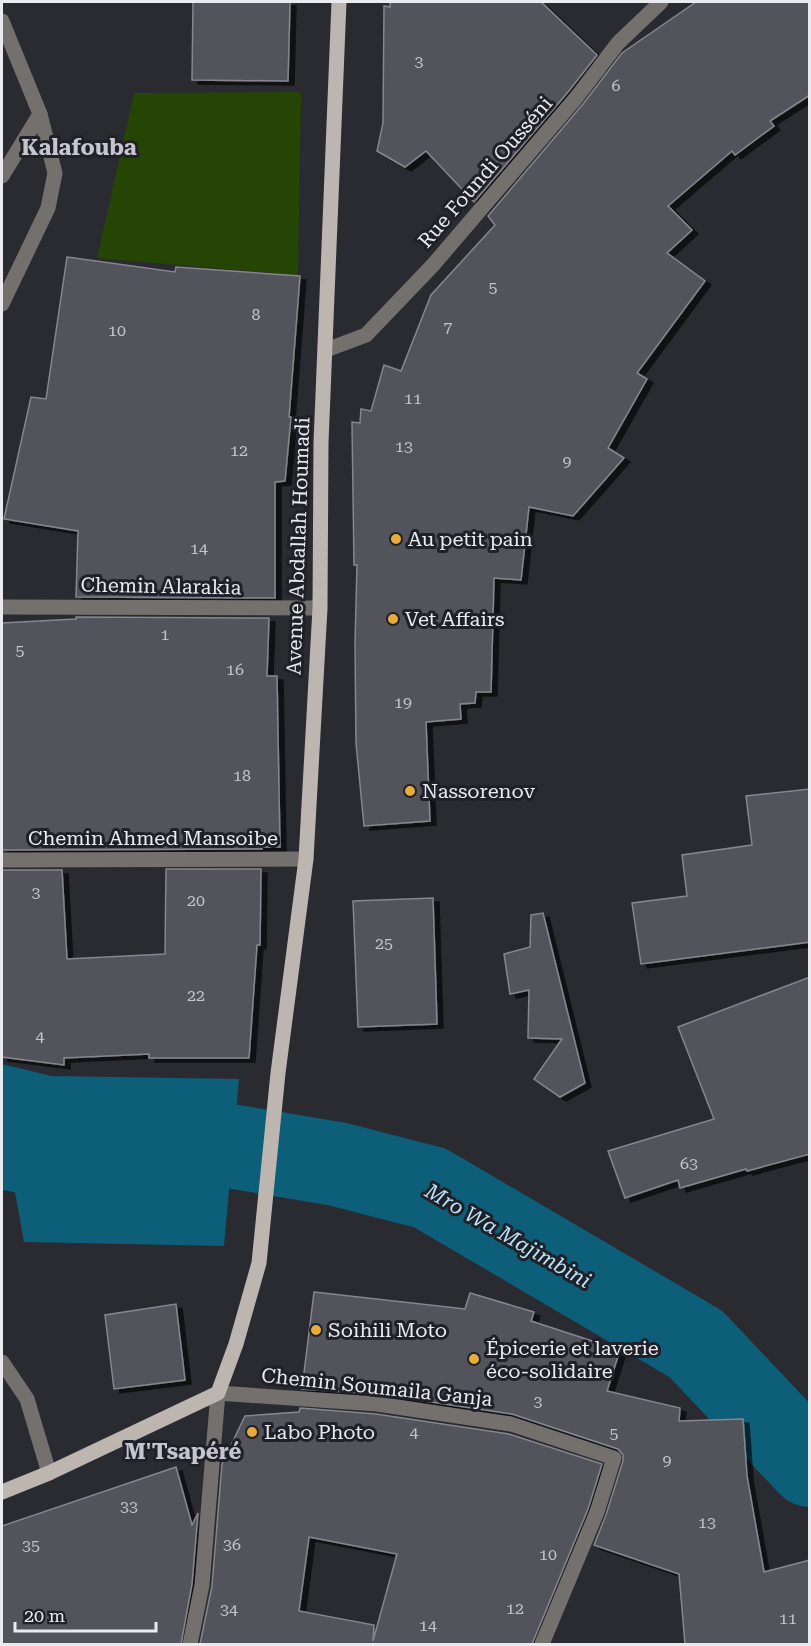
<svg xmlns="http://www.w3.org/2000/svg" width="811" height="1646" viewBox="0 0 811 1646" font-family="'Roboto Serif',serif">
	<style>
		.green { fill: #254505 }
		.water { fill: #0d5e78 }
		.lines { fill: none; stroke-linecap: round; stroke-linejoin: round }
		.river { stroke: #0d5e78; stroke-width: 84 }
		.building { fill: #52525b; stroke: #86868f; stroke-width: 1.5; fill-rule: evenodd; filter: url(#shadow) }
		.minor { stroke: #74706d; stroke-width: 15 }
		.major { stroke: #bdb5b0; stroke-width: 15 }
		.poi-dot { fill: #e7ac37; stroke: #202028; stroke-width: 2 }
		.labels { text-anchor: middle; stroke-width: 6; stroke-linejoin: round; paint-order: stroke }
		.number-label { font-size: 16px; fill: #c4c4ca }
		.street-label { font-size: 20px; fill: #eaeaef; stroke: #202028 }
		.poi-label { font-size: 20px; fill: #eaeaef; stroke: #202028; text-anchor: start }
		.water-label { font-size: 21px; font-style: italic; fill: #b9e5f9; stroke: #202028 }
		.quarter-label { font-size: 22px; font-weight: bold; fill: #c5c4cf; stroke: #202028 }
	</style>
	<defs>
		<filter id="shadow"><feDropShadow dx="6" dy="4" stdDeviation="0" flood-color="#0009"/></filter>
	</defs>
	<rect width="100%" height="100%" fill="#2a2a31"/>
	<polygon class="green" points="301,92 298,275 97,258 134,93"/>
	<polygon class="water" points="2,1064 52,1076 239,1079 224,1246 24,1242 15,1192 2,1190"/>
	<g class="lines">
		<polyline class="river" points="2,1145 40,1156 206,1142 337,1164 430,1188 696,1344 810,1465"/>
	</g>
	<g class="building">
		<polygon points="193,2 290,2 288,81 192,80"/>
		<polygon points="390,2 541,2 597,55 568,92 474,202 426,151 405,167 377,151 383,123 384,6 390,7"/>
		<polygon points="696,2 810,2 810,95 770,121 774,126 735,155 732,151 668,206 692,230 667,253 705,281 637,373 647,379 608,448 624,458 573,516 529,507 521,580 494,578 491,692 476,692 475,703 460,704 461,719 426,722 430,821 364,826 356,743 355,644 357,565 354,565 352,422 360,423 361,409 371,411 384,365 401,371 431,295 495,225 488,216 583,104 622,53"/>
		<polygon points="67,257 175,272 176,267 300,276 289,417 291,417 285,481 275,482 275,598 76,597 78,531 4,519 31,397 46,399"/>
		<polygon points="76,617 269,618 267,676 277,676 280,847 262,847 262,849 2,850 2,623 76,619"/>
		<polygon points="810,789 810,942 641,964 632,903 687,896 682,855 752,845 746,796"/>
		<polygon points="166,869 261,869 260,945 257,945 249,1058 149,1058 149,1054 64,1058 64,1065 2,1057 2,870 62,870 67,959 165,954"/>
		<polygon points="433,898 437,1024 358,1027 353,901"/>
		<polygon points="543,913 585,1083 560,1097 534,1079 562,1039 528,1038 529,990 510,994 504,954 530,947 531,915"/>
		<polygon points="810,977 810,1154 747,1171 746,1169 680,1188 678,1180 625,1198 608,1151 714,1119 678,1027"/>
		<polygon points="314,1292 465,1309 470,1293 534,1312 531,1321 620,1350 607,1391 680,1408 679,1421 743,1419 747,1476 764,1572 810,1560 810,1644 685,1644 679,1574 594,1545 606,1515 623,1461 623,1455 618,1449 512,1414 378,1394 302,1389"/>
		<polygon points="176,1304 185,1380 114,1389 105,1315"/>
		<path d="M300,1408L376,1414L509,1434L602,1464L588,1509L532,1644H200L212,1586L222,1464L245,1416L299,1412ZM309,1537L397,1554L373,1641L374,1625L299,1611Z"/>
		<polygon points="176,1467 192,1525 198,1513 192,1584 181,1644 2,1644 2,1526"/>
	</g>
	<g class="lines">
		<g class="minor">
			<polyline points="2,21 40,114 55,173 48,208 2,304"/>
			<polyline points="2,176 40,114"/>
			<polyline points="326,350 366,335 433,265 576,98 618,43 661,2"/>
			<polyline points="2,607 320,608"/>
			<polyline points="2,860 306,859"/>
			<polyline points="2,1362 27,1399 49,1473"/>
			<polyline points="190,1644 202,1585 218,1393 377,1404 511,1424 614,1458 597,1512 542,1644"/>
		</g>
		<polyline class="major" points="2,1492 49,1473 218,1393 236,1344 259,1263 278,1073 306,859 320,608 321,443 339,2"/>
	</g>
	<g class="poi-dot">
		<circle cx="396" cy="539" r="6"/>
		<circle cx="393" cy="619" r="6"/>
		<circle cx="410" cy="791" r="6"/>
		<circle cx="316" cy="1330" r="6"/>
		<circle cx="474" cy="1359" r="6"/>
		<circle cx="252" cy="1432" r="6"/>
	</g>
	<g class="labels">
		<g class="number-label">
			<text x="419" y="67">3</text>
			<text x="616" y="91">6</text>
			<text x="493" y="293">5</text>
			<text x="256" y="320">8</text>
			<text x="448" y="332">7</text>
			<text x="117" y="336">10</text>
			<text x="413" y="404">11</text>
			<text x="404" y="452">13</text>
			<text x="239" y="456">12</text>
			<text x="567" y="467">9</text>
			<text x="199" y="554">14</text>
			<text x="165" y="640">1</text>
			<text x="20" y="656">5</text>
			<text x="235" y="675">16</text>
			<text x="403" y="708">19</text>
			<text x="242" y="781">18</text>
			<text x="36" y="898">3</text>
			<text x="196" y="906">20</text>
			<text x="384" y="949">25</text>
			<text x="196" y="1001">22</text>
			<text x="40" y="1042">4</text>
			<text x="689" y="1169">63</text>
			<text x="538" y="1407">3</text>
			<text x="414" y="1438">4</text>
			<text x="614" y="1439">5</text>
			<text x="667" y="1466">9</text>
			<text x="129" y="1512">33</text>
			<text x="707" y="1528">13</text>
			<text x="232" y="1550">36</text>
			<text x="31" y="1551">35</text>
			<text x="548" y="1560">10</text>
			<text x="515" y="1614">12</text>
			<text x="229" y="1615">34</text>
			<text x="788" y="1624">11</text>
			<text x="428" y="1631">14</text>
		</g>
		<g class="street-label">
			<text transform="translate(485 172) rotate(-49)" y="7">Rue Foundi Ousséni</text>
			<text transform="translate(298 546) rotate(-88)" y="7">Avenue Abdallah Houmadi</text>
			<text transform="translate(161 586) rotate(1)" y="7">Chemin Alarakia</text>
			<text x="153" y="845">Chemin Ahmed Mansoibe</text>
			<text transform="translate(377 1387) rotate(6)" y="7">Chemin Soumaila Ganja</text>
		</g>
		<g class="poi-label">
			<text x="408" y="546">Au petit pain</text>
			<text x="405" y="626">Vet Affairs</text>
			<text x="422" y="798">Nassorenov</text>
			<text x="328" y="1337">Soihili Moto</text>
			<text x="486" y="1355">Épicerie et laverie<tspan x="486" dy="23">éco-solidaire</tspan></text>
			<text x="264" y="1439">Labo Photo</text>
		</g>
		<g class="water-label">
			<text transform="translate(508 1236) rotate(30)" y="7">Mro Wa Majimbini</text>
		</g>
		<g class="quarter-label">
			<text x="79" y="155">Kalafouba</text>
			<text x="183" y="1459">M'Tsapéré</text>
		</g>
	</g>
	<rect width="811" height="1646" fill="none" stroke="#eaeaef" stroke-width="6"/>
	<path d="M15 1622v9h141v-9" fill="none" stroke="#eaeaef" stroke-width="3"/>
	<text x="24" y="1622" font-size="18" fill="#eaeaef" stroke="#202028" stroke-width="4.5" paint-order="stroke">20 m</text>
</svg>
